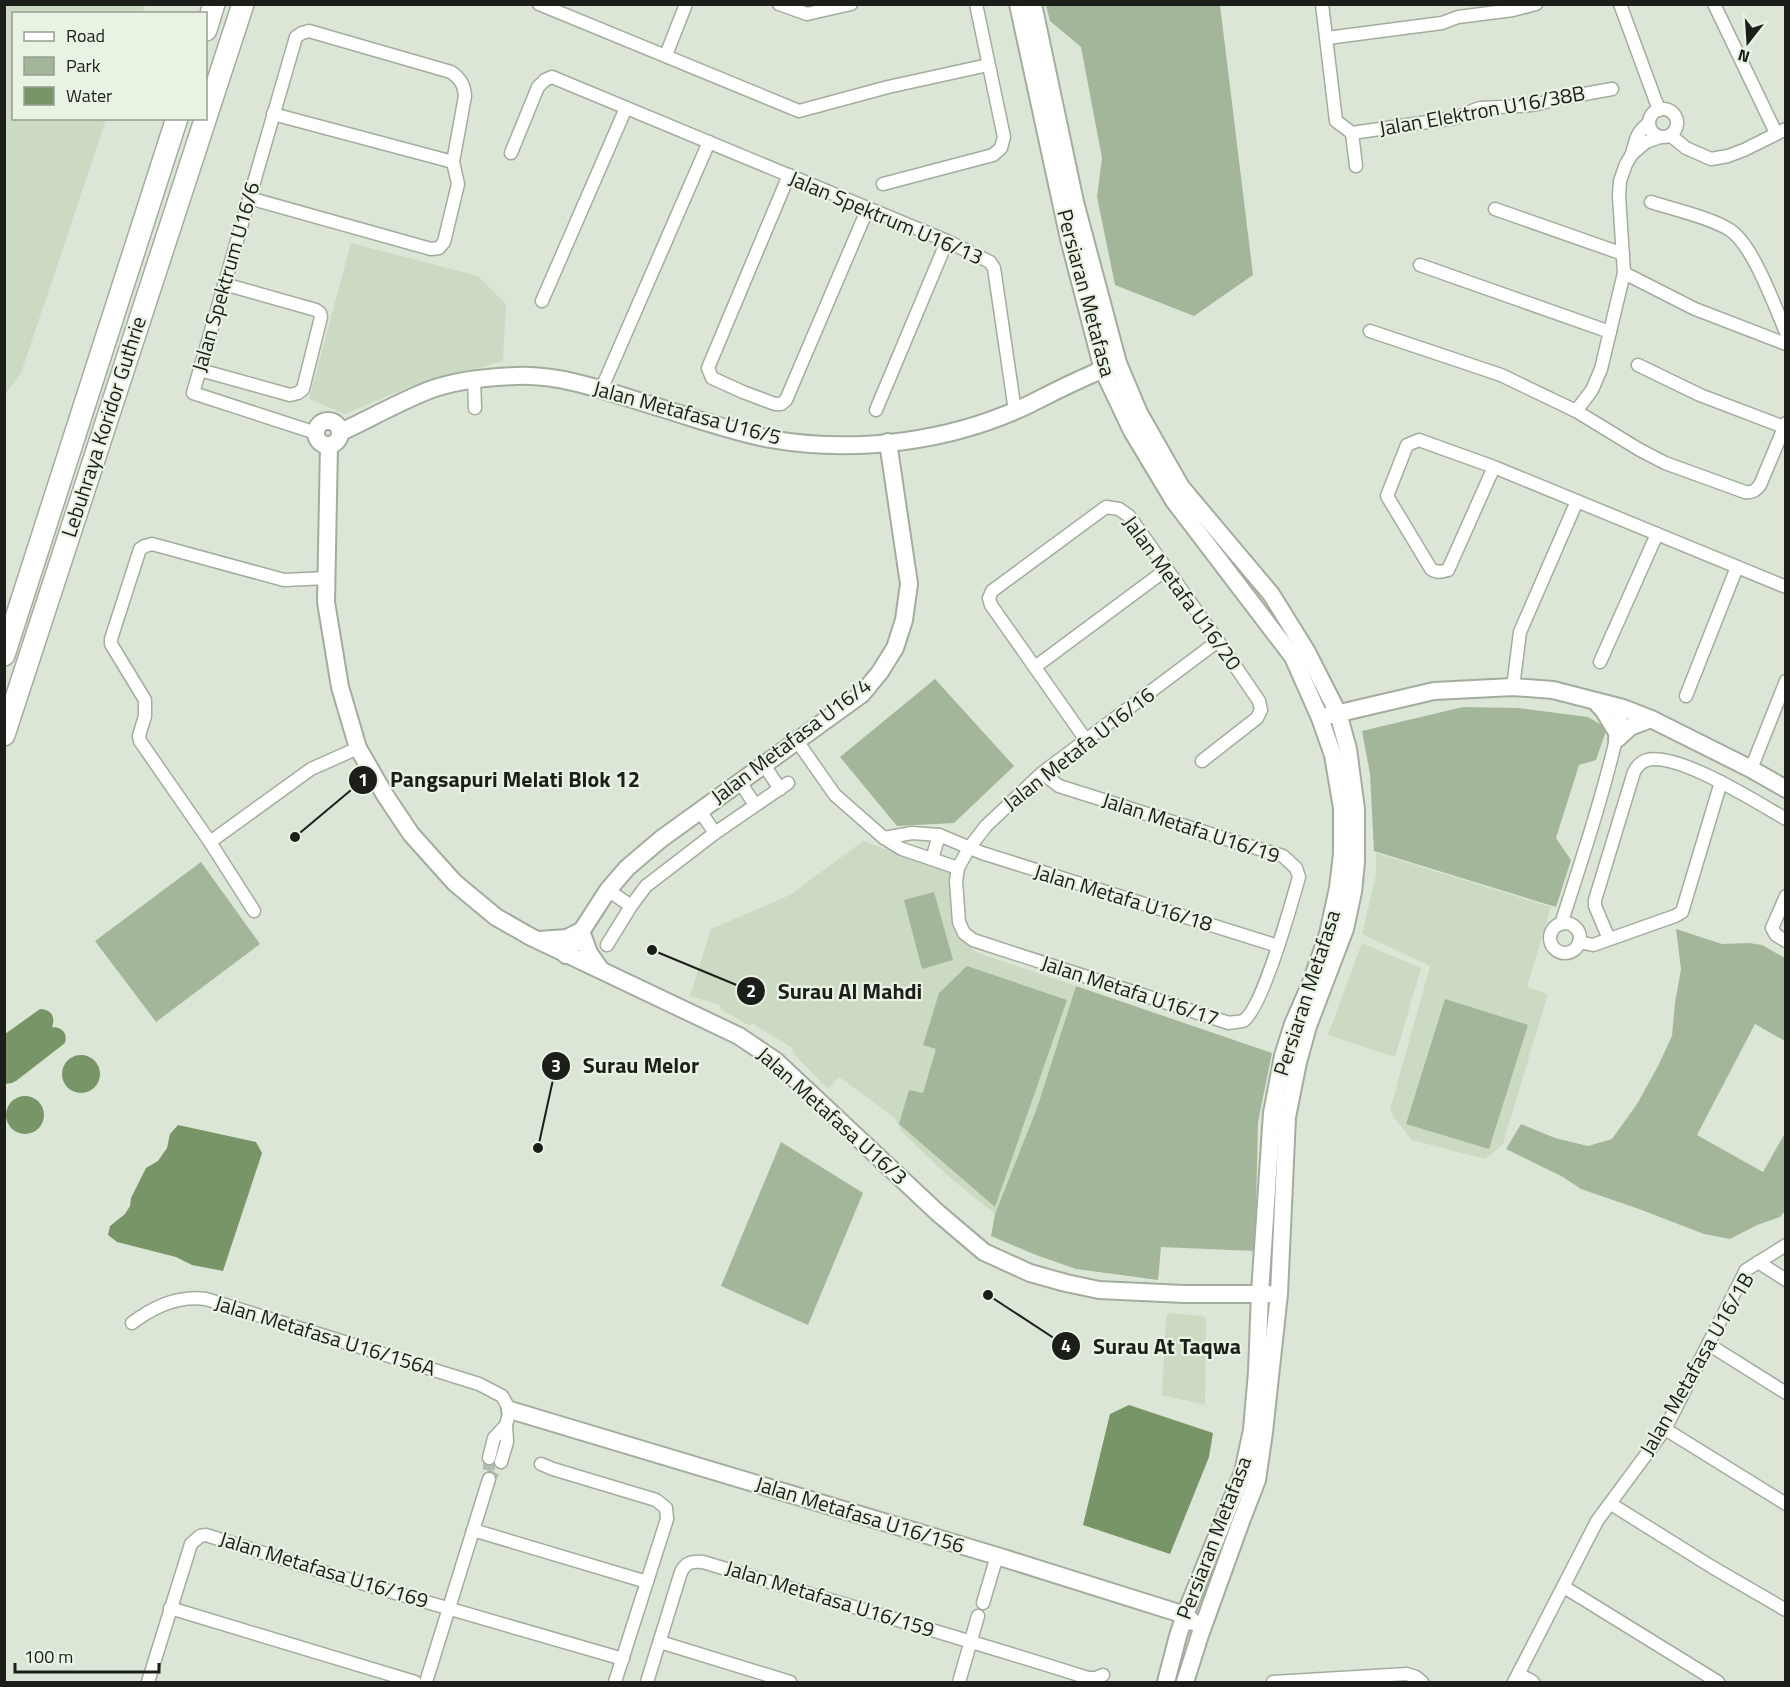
<svg xmlns="http://www.w3.org/2000/svg" width="1790" height="1687" viewBox="0 0 1790 1687" font-family="'Titillium Web',sans-serif">
	<style>
		.built { fill: #ccdac4 }
		.green { fill: #a4b699 }
		.water { fill: #789567 }
		.lines { fill: none; stroke-linecap: round; stroke-linejoin: round }
		.street-tunnel { stroke: #b5beb0; stroke-width: 12; stroke-dasharray: 12 6; stroke-linecap: butt }
		.street-casing { stroke: #a3ad9e; stroke-width: 15 }
		.secondary-casing { stroke: #a3ad9e; stroke-width: 20 }
		.highway-casing { stroke: #a3ad9e; stroke-width: 24 }
		.street { stroke: #fff; stroke-width: 12 }
		.secondary { stroke: #fff; stroke-width: 16 }
		.highway { stroke: #fff; stroke-width: 21 }
		.labels { text-anchor: middle; stroke-width: 4.5; stroke-linejoin: round; paint-order: stroke }
		.street-label { font-size: 21px; fill: #1b1e19; stroke: #e9f3e3 }
		.leader { fill: none; stroke: #1b1e19; stroke-width: 2 }
		.callout-dot { fill: #1b1e19; stroke: #e9f3e3; stroke-width: 2 }
		.mark-label { font-size: 18px; text-anchor: middle; font-weight: bold; fill: #fff }
		.callout-label { font-size: 22px; text-anchor: middle; font-weight: bold; fill: #1b1e19; stroke: #e9f3e3; stroke-width: 4.5; stroke-linejoin: round; paint-order: stroke }
	</style>
	<rect width="100%" height="100%" fill="#dce6d6"/>
	<g class="built">
		<polygon points="5,4 145,5 142,13 14,14 14,118 106,119 21,373 5,394"/>
		<polygon points="351,243 478,276 506,304 503,361 409,387 345,414 309,399"/>
		<polygon points="863,841 951,872 950,907 953,924 960,939 978,953 1076,986 1037,1108 995,1214 949,1177 902,1132 895,1118 839,1077 828,1089 793,1053 792,1048 752,1023 750,1026 720,1009 721,1005 690,996 711,929 790,895"/>
		<polygon points="1376,853 1551,907 1527,987 1548,994 1503,1144 1485,1159 1412,1140 1395,1119 1390,1110 1430,966 1362,934 1376,875"/>
		<polygon points="1362,943 1421,968 1395,1057 1328,1035"/>
		<polygon points="1170,1313 1203,1316 1206,1319 1205,1405 1162,1395 1166,1317"/>
	</g>
	<g class="green">
		<polygon points="1046,5 1220,5 1253,275 1194,316 1115,285 1097,197 1102,158 1081,47 1050,21"/>
		<polygon points="935,679 1014,766 954,823 897,826 840,757"/>
		<polygon points="1463,707 1519,708 1588,717 1607,728 1596,760 1579,765 1556,838 1571,860 1556,907 1374,851 1370,774 1362,731"/>
		<polygon points="201,862 260,944 156,1022 95,941"/>
		<polygon points="934,892 953,960 922,969 904,900"/>
		<polygon points="1676,929 1722,944 1749,943 1762,945 1785,958 1785,1041 1755,1024 1697,1135 1763,1172 1785,1133 1785,1211 1780,1217 1757,1225 1730,1239 1704,1234 1639,1209 1581,1189 1563,1177 1506,1149 1521,1124 1555,1138 1588,1146 1612,1139 1637,1104 1658,1066 1672,1036 1675,1003 1681,969"/>
		<polygon points="967,966 1067,1000 995,1207 899,1124 909,1090 923,1093 936,1049 923,1045 939,993"/>
		<polygon points="1076,986 1272,1053 1258,1122 1255,1251 1161,1247 1158,1280 1076,1269 1036,1255 991,1236 995,1214 1037,1108"/>
		<polygon points="1445,999 1528,1025 1489,1149 1406,1124"/>
		<polygon points="781,1142 863,1193 808,1325 721,1286"/>
	</g>
	<g class="water">
		<path d="M40,1009C51,1009 56,1017 52,1027C62,1027 68,1033 65,1043L16,1081L12,1083L5,1084V1034Z"/>
		<circle cx="81" cy="1074" r="19"/>
		<circle cx="25" cy="1115" r="19"/>
		<polygon points="178,1125 256,1142 262,1153 223,1271 192,1265 176,1257 117,1242 108,1235 110,1226 125,1214 130,1206 131,1198 146,1168 158,1161 167,1148 170,1134"/>
		<polygon points="1129,1405 1213,1433 1209,1457 1170,1554 1083,1525 1110,1414"/>
	</g>
	<g class="lines">
		<polyline class="street-tunnel" points="489,1458 489,1479 501,1462"/>
		<g class="street-casing">
			<g id="street">
				<polyline points="539,4 799,111 888,87 988,65"/>
				<polyline points="779,4 807,14 851,4"/>
				<polyline points="1322,4 1336,121 1352,133"/>
				<polyline points="1620,4 1659,110"/>
				<polyline points="1714,4 1776,133"/>
				<polyline points="1327,38 1442,23 1458,17 1513,10 1536,4"/>
				<polyline points="666,55 686,4"/>
				<circle cx="1663" cy="123" r="14"/>
				<polyline points="273,114 453,162"/>
				<path d="M1352,133L1455,118C1464,116 1471,110 1481,108C1501,106 1522,108 1542,103C1551,101 1559,96 1568,97L1612,89"/>
				<polyline points="1352,133 1356,166"/>
				<polyline points="1670,135 1686,148 1711,159 1728,156 1744,150 1786,129"/>
				<polyline points="511,153 538,87 545,80 552,77 947,241 990,262 994,268 1015,411"/>
				<path d="M1632,154C1636,139 1636,133 1649,123"/>
				<polyline points="789,175 708,368 712,378 743,392 775,404 781,404 786,400 868,208"/>
				<polyline points="883,184 993,155 1001,148 1004,137 976,4"/>
				<path d="M249,198L431,249L439,248L444,242L458,184L453,162L465,96C464,85 461,79 451,72L309,31L302,33L296,37L193,393L316,433"/>
				<path d="M1651,202C1673,209 1712,218 1730,230C1753,245 1774,305 1786,332"/>
				<polyline points="1495,209 1623,254"/>
				<polyline points="1420,265 1610,332"/>
				<polyline points="1624,273 1695,309 1786,344"/>
				<polyline points="542,301 626,108"/>
				<path d="M1370,331L1501,375L1576,411L1640,450L1665,463L1745,492C1753,493 1756,490 1760,485L1786,423"/>
				<polyline points="1638,365 1700,395 1784,427"/>
				<polyline points="200,370 290,395 298,393 303,389 321,317 320,313 316,310 224,284"/>
				<polyline points="474,380 475,408"/>
				<polyline points="601,390 709,142"/>
				<polyline points="876,410 947,241"/>
				<polyline points="1576,411 1592,390 1601,369 1624,273 1619,196 1620,181 1626,164 1632,154 1646,142 1660,137"/>
				<path d="M1494,467L1448,570C1441,572 1437,573 1431,569L1387,496L1407,445L1419,440L1494,467L1786,587"/>
				<polyline points="1600,662 1657,534"/>
				<polyline points="1035,667 1167,569"/>
				<polyline points="1513,687 1520,632 1577,501"/>
				<polyline points="1686,696 1737,567"/>
				<polyline points="1086,740 991,605 989,598 992,591 1106,507 1119,509 1129,516 1218,641 1259,701 1261,710 1257,718 1202,761"/>
				<polyline points="797,741 835,795 884,838 902,849 958,868"/>
				<polyline points="764,765 780,789"/>
				<polyline points="1751,769 1786,681"/>
				<path d="M1042,773L1059,786L1223,838L1283,856L1296,868L1299,877C1292,902 1262,1010 1243,1021C1239,1022 1233,1022 1229,1023L973,940L964,933L959,922L956,881L958,868L969,848L986,826L1042,773L1218,641"/>
				<polyline points="740,782 755,805"/>
				<polyline points="700,811 715,833"/>
				<polyline points="884,838 912,833 939,835 982,853 1278,946"/>
				<polyline points="210,842 311,769 358,748"/>
				<polyline points="932,859 939,835"/>
				<polyline points="608,890 631,906"/>
				<polyline points="1786,896 1772,928 1776,935 1786,941"/>
				<polyline points="254,911 210,842 140,741 139,736 145,716 145,700 111,644 111,639 140,549 145,546 152,544 284,580 327,578"/>
				<circle cx="1565" cy="938" r="15"/>
				<path d="M1561,924C1584,853 1608,781 1623,708"/>
				<path d="M1609,939L1595,906V900L1634,772C1637,766 1641,762 1647,760C1678,752 1758,803 1786,819"/>
				<polyline points="1579,942 1593,945 1675,916 1682,912 1721,782"/>
				<polyline points="607,945 631,906 646,886 715,833 788,783"/>
				<polyline points="1758,1262 1786,1280"/>
				<path d="M132,1323C153,1307 179,1295 206,1299L479,1384L502,1396L510,1410L506,1425L494,1438L489,1458"/>
				<polyline points="1708,1344 1786,1393"/>
				<polyline points="1665,1429 1786,1504"/>
				<polyline points="501,1462 507,1442 506,1425"/>
				<polyline points="541,1464 553,1469 656,1500 666,1508 667,1519 615,1682"/>
				<polyline points="1611,1504 1712,1567 1786,1610"/>
				<polyline points="473,1530 647,1582"/>
				<polyline points="1564,1587 1718,1682"/>
				<polyline points="983,1603 997,1556"/>
				<polyline points="170,1608 415,1682"/>
				<polyline points="660,1642 790,1682"/>
				<polyline points="1519,1674 1533,1682"/>
				<polyline points="148,1682 191,1544 200,1536 206,1535 330,1574 623,1659"/>
				<polyline points="426,1682 489,1479"/>
				<path d="M647,1682L681,1572C686,1562 692,1561 703,1562C831,1601 960,1637 1088,1678H1096L1103,1675"/>
				<polyline points="959,1682 978,1616"/>
				<polyline points="1273,1682 1407,1674 1416,1677 1422,1682"/>
				<polyline points="1514,1682 1597,1521 1665,1429 1746,1270 1786,1245"/>
			</g>
		</g>
		<g class="secondary-casing">
			<g id="secondary">
				<polyline points="1018,4 1069,239 1103,370 1132,431 1174,501 1293,657 1320,718 1333,755 1342,808 1342,854 1338,888 1328,934 1311,983 1293,1024 1283,1056 1272,1113 1260,1293 1257,1372 1252,1430 1243,1472 1185,1615 1178,1636 1166,1682"/>
				<polyline points="1033,4 1075,202 1118,363 1139,413 1181,487 1271,594 1307,652 1338,713 1348,749 1356,809 1356,862 1353,892 1345,929 1308,1026 1298,1062 1287,1117 1279,1294 1264,1432 1257,1480 1240,1524 1200,1635 1185,1682"/>
				<circle cx="328" cy="433" r="12"/>
				<path d="M341,432C369,419 397,403 427,391C452,381 488,377 516,376C565,374 614,394 661,408C697,419 733,432 770,439C856,454 951,442 1030,404C1046,396 1063,387 1079,380C1091,374 1101,372 1110,362"/>
				<polyline points="329,445 326,602 340,687 358,748 385,795 411,834 455,883 496,917 531,937 739,1036 776,1061 938,1213 984,1252 1030,1273 1066,1283 1099,1290 1184,1294 1269,1294"/>
				<polyline points="1595,701 1604,711 1618,734"/>
				<polyline points="1327,716 1434,691 1513,687 1553,690 1623,708 1651,719 1751,769 1786,789"/>
				<polyline points="1617,739 1630,727 1651,719"/>
				<polyline points="539,940 567,938 581,931 589,953 601,970"/>
				<polyline points="566,955 608,890 627,868 661,839 862,694 880,672 895,648 904,620 909,584 888,442"/>
				<polyline points="510,1410 997,1556 1185,1615 1193,1622"/>
			</g>
		</g>
		<g class="highway-casing">
			<g id="highway">
				<polyline points="206,30 214,4"/>
				<polyline points="4,655 177,118"/>
				<polyline points="4,735 243,4"/>
			</g>
		</g>
		<use href="#street" class="street"/>
		<use href="#secondary" class="secondary"/>
		<use href="#highway" class="highway"/>
	</g>
	<g class="labels">
		<g class="street-label">
			<text transform="translate(1482 111) rotate(-10)" y="7">Jalan Elektron U16/38B</text>
			<text transform="translate(886 218) rotate(23)" y="7">Jalan Spektrum U16/13</text>
			<text transform="translate(226 277) rotate(-74)" y="7">Jalan Spektrum U16/6</text>
			<text transform="translate(1086 293) rotate(75)" y="7">Persiaran Metafasa</text>
			<text transform="translate(687 413) rotate(15)" y="7">Jalan Metafasa U16/5</text>
			<text transform="translate(104 427) rotate(-72)" y="7">Lebuhraya Koridor Guthrie</text>
			<text transform="translate(1182 593) rotate(54)" y="7">Jalan Metafa U16/20</text>
			<text transform="translate(791 741) rotate(-37)" y="7">Jalan Metafasa U16/4</text>
			<text transform="translate(1079 749) rotate(-38)" y="7">Jalan Metafa U16/16</text>
			<text transform="translate(1191 828) rotate(18)" y="7">Jalan Metafa U16/19</text>
			<text transform="translate(1123 898) rotate(17)" y="7">Jalan Metafa U16/18</text>
			<text transform="translate(1130 991) rotate(18)" y="7">Jalan Metafa U16/17</text>
			<text transform="translate(1307 993) rotate(-72)" y="7">Persiaran Metafasa</text>
			<text transform="translate(832 1116) rotate(42)" y="7">Jalan Metafasa U16/3</text>
			<text transform="translate(325 1336) rotate(17)" y="7">Jalan Metafasa U16/156A</text>
			<text transform="translate(1697 1364) rotate(-60)" y="7">Jalan Metafasa U16/1B</text>
			<text transform="translate(860 1515) rotate(17)" y="7">Jalan Metafasa U16/156</text>
			<text transform="translate(1214 1538) rotate(-69)" y="7">Persiaran Metafasa</text>
			<text transform="translate(324 1570) rotate(17)" y="7">Jalan Metafasa U16/169</text>
			<text transform="translate(830 1599) rotate(17)" y="7">Jalan Metafasa U16/159</text>
		</g>
	</g>
	<path class="leader" d="M295 837L363 780M652 950L751 991M538 1148L556 1066M988 1295L1066 1346"/>
	<g class="callout-dot">
		<circle cx="295" cy="837" r="6"/>
		<circle cx="652" cy="950" r="6"/>
		<circle cx="538" cy="1148" r="6"/>
		<circle cx="988" cy="1295" r="6"/>
		<circle cx="363" cy="780" r="15"/>
		<circle cx="751" cy="991" r="15"/>
		<circle cx="556" cy="1066" r="15"/>
		<circle cx="1066" cy="1346" r="15"/>
	</g>
	<g class="mark-label">
		<text x="363" y="786">1</text>
		<text x="751" y="997">2</text>
		<text x="556" y="1072">3</text>
		<text x="1066" y="1352">4</text>
	</g>
	<g class="callout-label">
		<text x="515" y="787">Pangsapuri Melati Blok 12</text>
		<text x="850" y="999">Surau Al Mahdi</text>
		<text x="641" y="1073">Surau Melor</text>
		<text x="1167" y="1354">Surau At Taqwa</text>
	</g>
	<rect width="1790" height="1687" fill="none" stroke="#1b1e19" stroke-width="12"/>
	<rect x="12" y="12" width="195" height="108" fill="#e9f3e3" stroke="#979e92" stroke-width="1.5"/>
	<rect x="24" y="32" width="30" height="9" fill="#ffffff" stroke="#979e92" stroke-width="1.5"/>
	<text x="66" y="42" font-size="18" fill="#1b1e19">Road</text>
	<rect x="24" y="57" width="30" height="18" fill="#a4b699" stroke="#979e92" stroke-width="1.5"/>
	<text x="66" y="72" font-size="18" fill="#1b1e19">Park</text>
	<rect x="24" y="87" width="30" height="18" fill="#789567" stroke="#979e92" stroke-width="1.5"/>
	<text x="66" y="102" font-size="18" fill="#1b1e19">Water</text>
	<g transform="translate(1748 42) rotate(197)" stroke="#e9f3e3" stroke-width="4.5" paint-order="stroke">
	<path d="M0-4.5L10 22L0 15L-10 22Z" fill="#1b1e19"/>
	<text y="-9" font-size="16" font-weight="bold" text-anchor="middle" fill="#1b1e19">N</text>
	</g>
	<path d="M15 1663v9h144v-9" fill="none" stroke="#1b1e19" stroke-width="3"/>
	<text x="24" y="1663" font-size="18" fill="#1b1e19" stroke="#e9f3e3" stroke-width="4.5" paint-order="stroke">100 m</text>
</svg>
